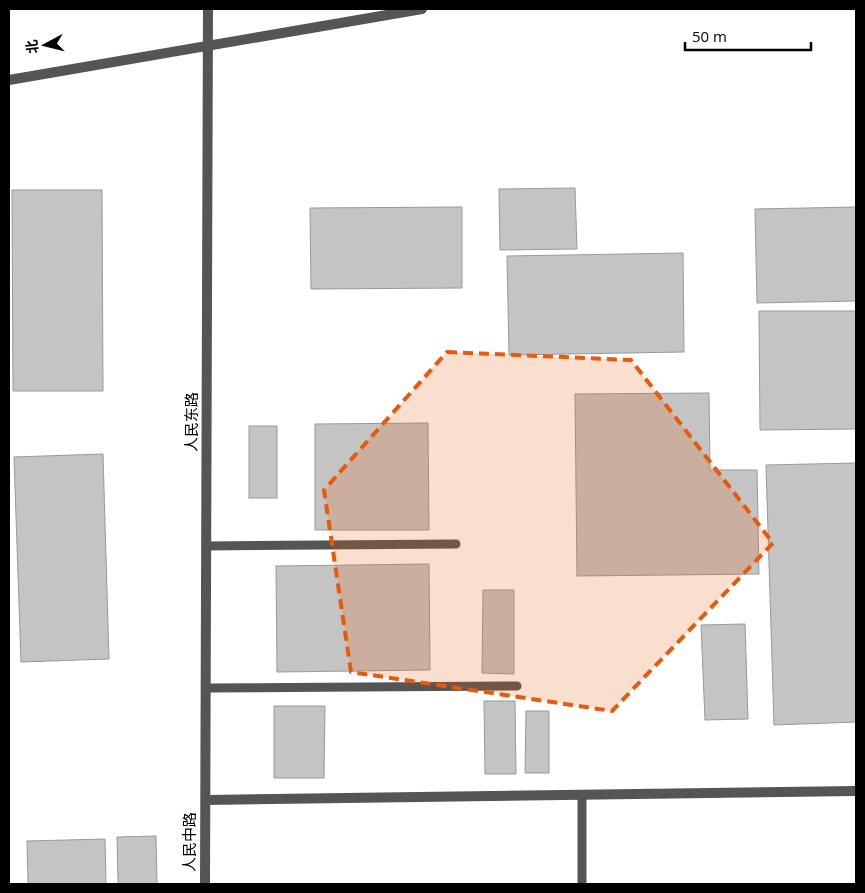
<svg xmlns="http://www.w3.org/2000/svg" width="865" height="893" viewBox="0 0 865 893" font-family="'Open Sans','Noto Sans SC',sans-serif">
	<style>
		.building { fill: #c4c4c4; stroke: #999 }
		.lines { fill: none; stroke-linecap: round; stroke-linejoin: round }
		.service { stroke: #555; stroke-width: 9 }
		.minor { stroke: #555; stroke-width: 10 }
		.tertiary { stroke: #555; stroke-width: 10 }
		.marked { fill: #e8590c; fill-opacity: 0.2; stroke: #e8590c; stroke-width: 4; stroke-dasharray: 10 6; stroke-linejoin: round }
		.labels { text-anchor: middle; stroke-width: 5; stroke-linejoin: round; paint-order: stroke }
		.street-label { font-size: 15px; fill: #000; stroke: #fff }
	</style>
	<rect width="100%" height="100%" fill="#fff"/>
	<g class="building">
		<polygon points="575,188 577,249 500,250 499,189"/>
		<polygon points="12,190 102,190 103,391 13,391"/>
		<polygon points="462,207 462,288 311,289 310,208"/>
		<polygon points="856,207 856,301 757,303 755,209"/>
		<polygon points="683,253 684,352 509,355 507,256"/>
		<polygon points="759,311 856,311 856,429 760,430"/>
		<polygon points="709,393 710,470 757,470 759,574 577,576 575,394"/>
		<polygon points="428,423 429,530 315,530 315,424"/>
		<rect x="249" y="426" width="28" height="72"/>
		<polygon points="103,454 109,659 21,662 14,457"/>
		<polygon points="856,463 856,722 774,725 766,465"/>
		<polygon points="429,564 430,670 277,672 276,566"/>
		<polygon points="483,590 514,590 514,674 482,673"/>
		<polygon points="745,624 748,719 705,720 701,625"/>
		<polygon points="484,701 515,701 516,774 485,774"/>
		<polygon points="274,706 325,706 324,778 274,778"/>
		<polygon points="526,711 549,711 549,773 525,773"/>
		<polygon points="156,836 157,884 118,884 117,837"/>
		<polygon points="105,839 106,884 28,884 27,841"/>
	</g>
	<g class="lines">
		<g class="service">
			<polyline points="207,546 456,544"/>
			<polyline points="207,688 517,686"/>
			<polyline points="582,795 582,884"/>
		</g>
		<polyline class="minor" points="206,800 856,791"/>
		<g class="tertiary">
			<polyline points="9,80 422,9"/>
			<polyline points="205,884 208,9"/>
		</g>
	</g>
	<path class="marked" d="M447,352L631,360L773,543L612,711L351,672L324,490Z"/>
	<g class="labels">
		<g class="street-label">
			<text transform="translate(192 422) rotate(-90)" y="5">人民东路</text>
			<text transform="translate(190 842) rotate(-90)" y="5">人民中路</text>
		</g>
	</g>
	<rect width="865" height="893" fill="none" stroke="#000000" stroke-width="20"/>
	<g transform="translate(45 45) rotate(263)" stroke="#ffffff" stroke-width="4" paint-order="stroke">
	<path d="M0-4L9 19L0 12L-9 19Z" fill="#000000"/>
	<text y="-8" font-size="14" font-weight="bold" text-anchor="middle" fill="#000000">北</text>
	</g>
	<path d="M685 42v8h126v-8" fill="none" stroke="#000000" stroke-width="2.5"/>
	<text x="692" y="42" font-size="15" fill="#000000" stroke="#ffffff" stroke-width="4" paint-order="stroke">50 m</text>
</svg>
